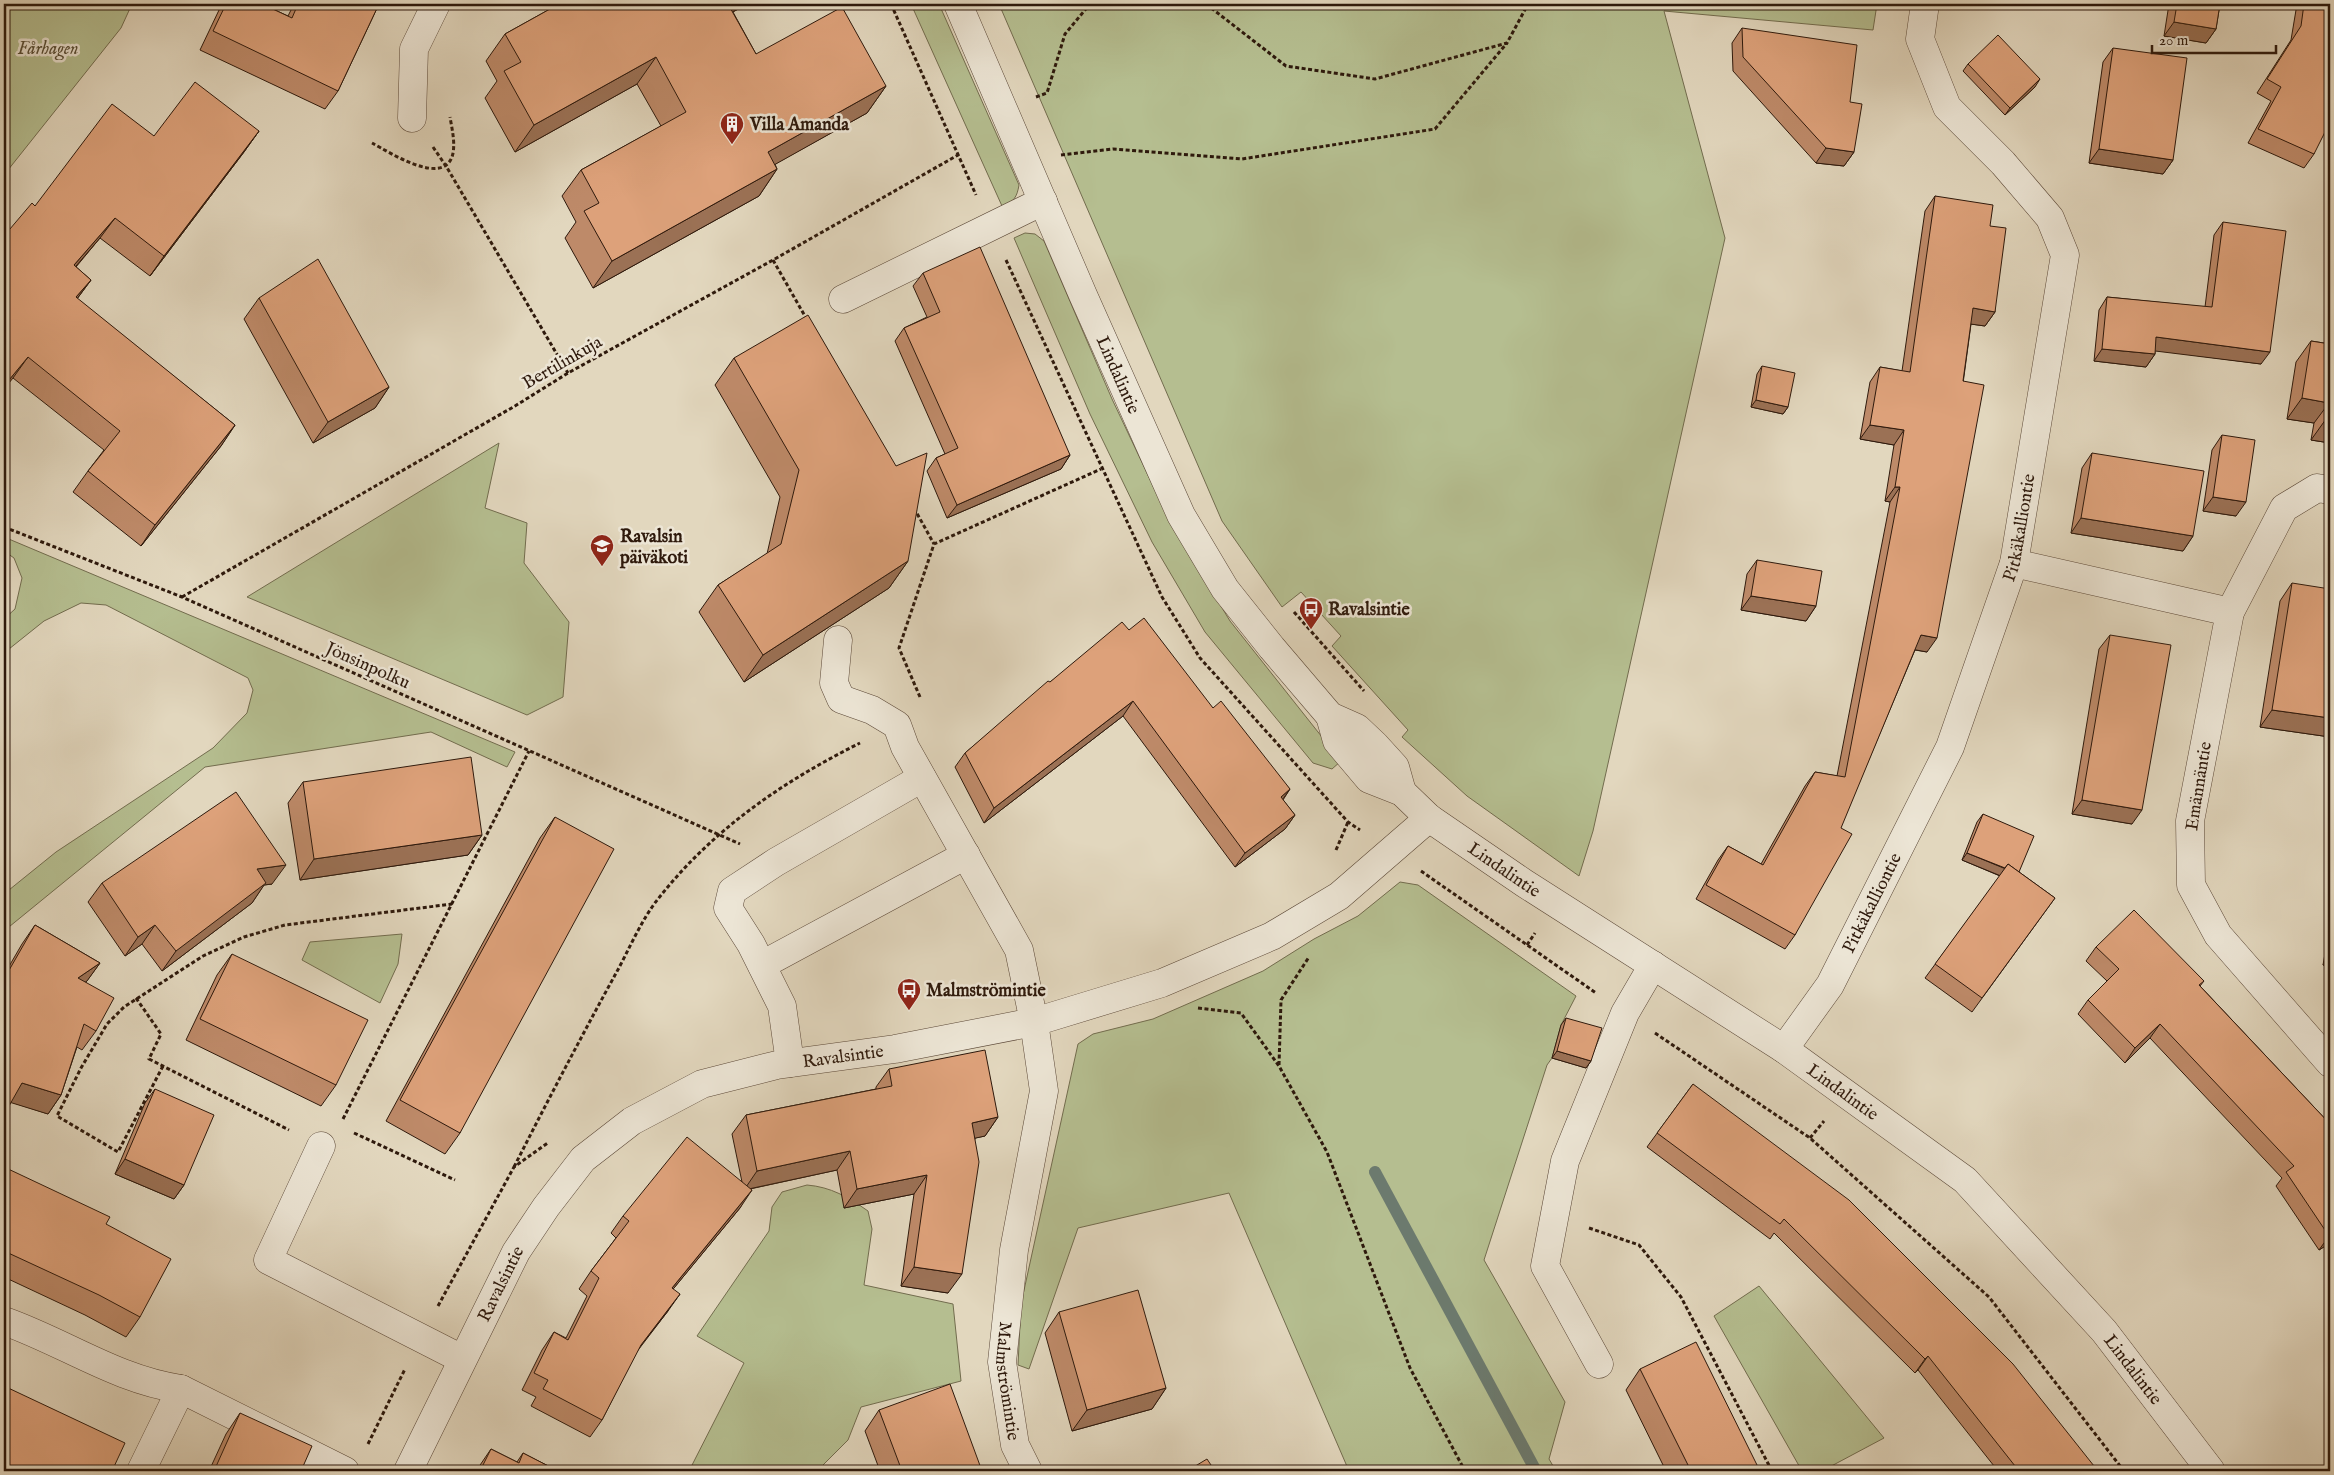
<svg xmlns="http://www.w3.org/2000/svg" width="2334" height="1475" viewBox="0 0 2334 1475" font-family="'IM FELL English',serif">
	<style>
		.green { fill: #b5be90; stroke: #726c4e }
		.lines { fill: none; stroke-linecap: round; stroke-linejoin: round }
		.stream { stroke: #6c7a6e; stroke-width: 12 }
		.minor-casing { stroke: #5b4838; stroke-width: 29 }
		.path { stroke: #2e190c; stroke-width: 3; stroke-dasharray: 4 2.5; stroke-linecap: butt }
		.minor { stroke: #ece5d5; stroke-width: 28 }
		.wall { fill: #be8a69; stroke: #2e190c }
		.shaded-wall { fill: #9b7155; stroke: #2e190c }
		.building { fill: #dda17a; stroke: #2e190c }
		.labels { text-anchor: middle; stroke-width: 5; stroke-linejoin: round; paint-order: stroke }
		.park-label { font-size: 18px; font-style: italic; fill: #564b34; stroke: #ece5d5 }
		.poi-label { font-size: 18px; font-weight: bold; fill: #2e190c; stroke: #ece5d5; text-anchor: start }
		.street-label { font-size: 18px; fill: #2e190c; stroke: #ece5d5 }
	</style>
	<rect width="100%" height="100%" fill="#e2d7be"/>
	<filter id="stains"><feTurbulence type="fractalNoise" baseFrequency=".004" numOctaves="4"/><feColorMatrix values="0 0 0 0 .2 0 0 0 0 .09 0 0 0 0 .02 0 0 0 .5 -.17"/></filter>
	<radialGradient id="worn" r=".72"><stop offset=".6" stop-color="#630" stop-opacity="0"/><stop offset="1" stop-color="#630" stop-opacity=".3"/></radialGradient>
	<g class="green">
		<polygon points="4,4 132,4 121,28 4,175"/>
		<path d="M911,4H939L1019,185C1017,197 1014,202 1002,206Z"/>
		<polygon points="999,4 1877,4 1873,30 1664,11 1725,238 1593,831 1579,876 1467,796 1402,737 1408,730 1332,646 1341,636 1301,592 1282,607 1222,521"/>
		<polygon points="1025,233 1035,234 1044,241 1112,399 1171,524 1230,621 1341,761 1332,769 1313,763 1205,632 1152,542 1090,414 1014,238"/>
		<polygon points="499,443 485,508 527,523 524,563 569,622 563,697 527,715 247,597"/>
		<polygon points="4,537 515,752 507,767 431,732 205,767 4,931 4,894 56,852 213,748 247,713 253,690 248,678 106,605 81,603 44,621 4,653 4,619 15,609 22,578 14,558 4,551"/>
		<polygon points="1400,882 1418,885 1576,996 1561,1025 1552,1058 1547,1065 1484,1260 1565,1402 1549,1459 1556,1471 1349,1471 1229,1193 1078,1228 1029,1369 1018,1365 1021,1304 1078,1044 1093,1034 1153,1019 1263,971 1314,939 1358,916"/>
		<polygon points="402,934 398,964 380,1003 302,960 310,942"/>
		<path d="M807,1185C831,1187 848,1197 868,1211L872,1229L864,1285L953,1304L961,1381L861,1407L848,1440L817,1471H689L744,1363L697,1336L769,1231L772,1207L782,1192Z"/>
		<polygon points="1759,1286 1884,1438 1822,1471 1802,1471 1714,1316"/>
	</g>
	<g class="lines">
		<polyline class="stream" points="1375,1172 1536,1471"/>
		<g class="minor-casing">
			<g id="minor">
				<path id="s1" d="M958,4L1083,295L1181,515L1225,589L1272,648L1330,716L1357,728L1375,745L1395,767L1402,792"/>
				<polyline points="412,118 414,49 436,4"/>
				<polyline points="843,299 1043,201"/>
				<polyline points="2330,490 2317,488 2284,508 2230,612 2190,821 2191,885 2218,935 2330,1063"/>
				<polyline points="2014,563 2230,612"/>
				<path id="s2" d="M838,640L834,683L841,699L872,710L897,725L905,747L1019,950L1034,1022L1044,1091L1014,1250L1002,1362L1015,1445L1028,1471"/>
				<path id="s3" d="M1330,716L1337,741L1369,779L1402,792L1429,818L1524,883L1784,1049L1965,1180L2104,1331L2211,1471"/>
				<polyline points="762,965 966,855"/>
				<path id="s4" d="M1784,1049L1830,985L1950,747L2014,563L2065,255L2050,218L2003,163L1947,107L1920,39L1925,4"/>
				<polyline points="790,1063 782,1006 751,944 728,908 732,891 776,862 922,778"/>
				<polyline points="321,1146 268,1260 462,1359"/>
				<path d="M4,1321C64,1342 117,1380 181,1389L345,1471"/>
				<polyline points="1599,1364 1545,1266 1565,1161 1625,1013 1653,965"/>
				<polyline points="141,1471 181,1389"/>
				<path id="s5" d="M408,1471L516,1252L546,1207L583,1159L632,1121L702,1084L777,1065L895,1049L1034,1022L1162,983L1272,936L1339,896L1429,818"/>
			</g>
		</g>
		<g class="path">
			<polyline points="891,4 976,195"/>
			<polyline points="1206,4 1286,66 1375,79 1507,43 1528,4"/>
			<polyline points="1036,97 1047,93 1065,34 1090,4"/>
			<path d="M372,143C389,152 441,186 452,157C456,145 452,129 450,117"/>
			<polyline points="433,147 446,166 568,373"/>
			<polyline points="1061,155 1113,149 1242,159 1435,129 1507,43"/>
			<polyline points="773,260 806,318"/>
			<polyline points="1006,260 1162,597 1200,658 1348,822 1360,830"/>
			<polyline points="914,508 934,544"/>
			<polyline points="4,527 182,597 740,844"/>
			<polyline points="182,597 515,406 568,373 773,260 958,155"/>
			<polyline points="1294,612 1364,691"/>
			<polyline points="920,697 899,648 934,544 1101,469"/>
			<polyline points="1336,850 1348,822"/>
			<polyline points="1421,871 1596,993"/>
			<polyline points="1527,945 1535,933"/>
			<polyline points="136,998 161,1034 149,1059 289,1130"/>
			<polyline points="1198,1008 1241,1013 1279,1066 1327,1152 1410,1368 1465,1471"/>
			<polyline points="1655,1033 1810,1138 1989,1297 2124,1471"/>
			<polyline points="1279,1065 1281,1000 1309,957"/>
			<polyline points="163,1066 118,1152 57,1116 81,1068 107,1024 124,1007 203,956 244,937 285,925 452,904"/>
			<polyline points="343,1119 529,751"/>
			<polyline points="354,1133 455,1180"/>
			<polyline points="1810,1138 1824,1121"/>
			<path d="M514,1167C547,1102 580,1039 615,975C628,952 641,920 658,899C712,830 782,782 860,743"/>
			<polyline points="1589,1228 1639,1245 1681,1297 1772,1471"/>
			<polyline points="438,1306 514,1167 549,1142"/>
			<polyline points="368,1444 405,1369"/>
		</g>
		<use href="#minor" class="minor"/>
	</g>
	<g class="wall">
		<polygon points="223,4 262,4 288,16 294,4 379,4 338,91 325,109 200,50 220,8"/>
		<polygon points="559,4 747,4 733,12 756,54 886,86 867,113 775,164 777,169 759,196 593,288 565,238 576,222 562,196 581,170 661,126 637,84 515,152 485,98 497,81 486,61 505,34"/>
		<polygon points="2169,4 2220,4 2216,29 2206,43 2164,36"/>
		<polygon points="2297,4 2330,4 2314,154 2304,168 2248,143 2271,101 2257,93 2291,40"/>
		<polygon points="1742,28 1854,152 1844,166 1816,163 1733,71 1732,43"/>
		<polygon points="2113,48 2173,160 2163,174 2089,163 2103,62"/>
		<polygon points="1968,64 2035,87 2005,115 1963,71"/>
		<polygon points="259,131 244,152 150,276 100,238 76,267 91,280 77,299 235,425 221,446 141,546 73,492 88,471 104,450 13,378 35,206"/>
		<polygon points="1935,196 1990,226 1995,312 1985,326 1971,324 1927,652 1915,650 1795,935 1785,949 1696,899 1718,860 1728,846 1761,864 1805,786 1815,772 1837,776 1890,502 1885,501 1894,445 1860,439 1870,382 1880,367 1902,371 1925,211"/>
		<polygon points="2223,222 2261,364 2155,350 2155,354 2146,367 2094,361 2099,310 2107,297 2205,307 2214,235"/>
		<polygon points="923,273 1070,455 1061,469 947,518 927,471 936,458 945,454 895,341 904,328 927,317 913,286"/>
		<polygon points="259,298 389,387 375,408 313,443 244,319"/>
		<polygon points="2311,341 2330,344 2330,443 2311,440 2314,423 2287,419 2296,362"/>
		<polygon points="734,358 908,561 889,588 744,682 699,612 718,585 767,554 780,497 715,385"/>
		<polygon points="1762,366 1788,407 1783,414 1751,407 1757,374"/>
		<polygon points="2222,435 2236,516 2203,511 2212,450"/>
		<polygon points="2092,453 2193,536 2183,551 2071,533 2082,468"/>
		<polygon points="1757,560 1816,606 1806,621 1741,610 1747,574"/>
		<polygon points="2292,583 2330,737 2260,727 2280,601"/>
		<polygon points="1129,630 1213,708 1290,789 1283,800 1295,815 1285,829 1235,867 1123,716 984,823 955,767 965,753 1050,682"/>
		<polygon points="2110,635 2132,824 2072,814 2099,649"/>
		<polygon points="303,782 482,835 468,855 300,880 288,803"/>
		<polygon points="1983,814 2019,872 2055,898 1972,1012 1925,978 2000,876 1962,860 1977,822"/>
		<polygon points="555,817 460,1133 445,1154 386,1121 540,838"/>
		<polygon points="102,883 272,884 264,885 252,903 162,971 142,944 125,956 88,902"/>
		<polygon points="35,925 100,963 86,982 96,1031 82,1050 77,1047 61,1095 48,1114 11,1102 4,1114 4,975 22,944"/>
		<polygon points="2330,925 2330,967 2323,965"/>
		<polygon points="2096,947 2204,981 2200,986 2330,1124 2330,1243 2319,1250 2276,1186 2282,1178 2150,1038 2125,1063 2078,1014 2088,1000 2107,981 2086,961"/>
		<polygon points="232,954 336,1085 321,1106 186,1040 217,975"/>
		<polygon points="1566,1018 1591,1061 1586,1068 1552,1058 1561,1025"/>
		<polygon points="889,1069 998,1117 985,1136 975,1138 948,1293 901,1286 914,1194 844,1208 837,1170 750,1189 740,1208 673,1289 668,1311 638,1349 602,1420 590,1437 531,1406 536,1397 522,1390 542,1350 554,1332 566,1338 587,1296 579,1289 591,1271 616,1238 611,1233 623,1216 742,1182 732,1134 746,1115 876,1089 876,1087"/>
		<polygon points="1693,1084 2098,1471 1998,1471 1918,1370 1915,1373 1774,1233 1770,1239 1647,1147"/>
		<polygon points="155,1089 184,1185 174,1199 115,1174 145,1103"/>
		<polygon points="4,1167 106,1224 140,1317 126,1337 85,1315 4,1277"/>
		<polygon points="1059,1312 1166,1388 1152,1409 1072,1431 1045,1333"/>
		<polygon points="1640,1369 1760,1471 1666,1471 1626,1390"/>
		<polygon points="879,1410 982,1471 880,1471 865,1431"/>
		<polygon points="240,1413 301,1471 209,1471 226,1434"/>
		<polygon points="491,1449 517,1462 523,1453 558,1471 476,1471"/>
	</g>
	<g class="shaded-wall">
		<polygon points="722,4 747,4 707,26"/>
		<polygon points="2174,22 2216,29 2206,43 2164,36"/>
		<polygon points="656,57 637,84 515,152 534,125"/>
		<polygon points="2040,79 2035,87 2005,115 2010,108"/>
		<polygon points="886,86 867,113 749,179 768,152"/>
		<polygon points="259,131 244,152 150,276 164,256"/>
		<polygon points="1826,148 1854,152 1844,166 1816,163"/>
		<polygon points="2099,149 2173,160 2163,174 2089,163"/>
		<polygon points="777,169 759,196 593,288 612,261"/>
		<polygon points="115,218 100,238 59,286 74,265"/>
		<polygon points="91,280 76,300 76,297"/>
		<polygon points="1973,308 1995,312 1985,326 1963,323"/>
		<polygon points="2156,337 2270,352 2261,364 2147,350"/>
		<polygon points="2102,349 2155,354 2146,367 2094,361"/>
		<polygon points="28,357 13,378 4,389 4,386"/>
		<polygon points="389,387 375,408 313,443 328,422"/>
		<polygon points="2302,398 2329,403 2314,423 2287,419"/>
		<polygon points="1756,400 1788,407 1783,414 1751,407"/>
		<polygon points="2326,419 2330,420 2330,443 2311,440"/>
		<polygon points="235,425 221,446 141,546 155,525"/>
		<polygon points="1870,425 1904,430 1894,445 1860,439"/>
		<polygon points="1070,455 1061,469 947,518 957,505"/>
		<polygon points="1895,487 1900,487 1890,502 1885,501"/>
		<polygon points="2213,497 2246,502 2236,516 2203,511"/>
		<polygon points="2081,518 2193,536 2183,551 2071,533"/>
		<polygon points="908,561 889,588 744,682 763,655"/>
		<polygon points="1751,596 1816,606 1806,621 1741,610"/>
		<polygon points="1921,635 1937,638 1927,652 1911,649"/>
		<polygon points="1133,701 1123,716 984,823 994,808"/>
		<polygon points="2272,710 2330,718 2330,737 2260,727"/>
		<polygon points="1290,789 1280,803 1281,797"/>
		<polygon points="2082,800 2142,810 2132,824 2072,814"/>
		<polygon points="1295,815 1285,829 1235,867 1245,853"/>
		<polygon points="482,835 468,855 300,880 314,859"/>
		<polygon points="1967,853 2018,874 2013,881 1962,860"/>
		<polygon points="286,865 272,884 264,885 252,903 162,971 176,951 257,869"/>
		<polygon points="155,925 142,944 125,956 138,937"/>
		<polygon points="2330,954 2330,967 2323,965"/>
		<polygon points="100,963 87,981 65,996 78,978"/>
		<polygon points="2160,1024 2150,1038 2125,1063 2135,1048"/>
		<polygon points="1557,1051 1591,1061 1586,1068 1552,1058"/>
		<polygon points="22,1083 61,1095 48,1114 9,1102"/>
		<polygon points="998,1117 985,1136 958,1142 972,1123"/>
		<polygon points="850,1151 837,1170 744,1190 757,1171"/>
		<polygon points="125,1159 184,1185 174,1199 115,1174"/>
		<polygon points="927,1175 914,1194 844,1208 857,1189"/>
		<polygon points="752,1190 740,1208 660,1305 672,1288"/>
		<polygon points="2330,1235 2330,1243 2319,1250 2329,1236"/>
		<polygon points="914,1267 962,1274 948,1293 901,1286"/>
		<polygon points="680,1294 668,1311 629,1362 641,1345"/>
		<polygon points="1928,1356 1918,1370 1915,1373 1925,1359"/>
		<polygon points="1166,1388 1152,1409 1072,1431 1087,1410"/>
	</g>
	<g class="building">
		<polygon points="226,4 262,4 292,18 298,4 379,4 338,91 213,31"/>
		<polygon points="559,4 728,4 756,54 842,7 886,86 768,152 777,169 612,261 584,211 599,203 581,170 686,112 656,57 534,125 504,71 521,62 505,34"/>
		<polygon points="2177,4 2220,4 2216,29 2174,22"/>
		<polygon points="2304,4 2330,4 2330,122 2314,154 2258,129 2281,87 2267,79 2301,26"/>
		<polygon points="1742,28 1857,45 1850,102 1862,104 1854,152 1826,148 1743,57"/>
		<polygon points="1998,35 2040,79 2010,108 1968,64"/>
		<polygon points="2113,48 2187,58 2173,160 2099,149"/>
		<polygon points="195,82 259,131 164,256 115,218 74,265 91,280 76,297 235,425 155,525 88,471 120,431 28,357 4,386 4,236 32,203 35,206 112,104 154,136"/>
		<polygon points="1935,196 1993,205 1990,226 2006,228 1995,312 1973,308 1963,381 1984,385 1937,638 1921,635 1841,828 1852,834 1795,935 1706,885 1728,846 1763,865 1815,772 1845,777 1900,487 1895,487 1904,430 1870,425 1880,367 1910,372"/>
		<polygon points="2223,222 2286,231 2270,352 2156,337 2155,354 2102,349 2107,297 2212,307"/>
		<polygon points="980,247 1070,455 957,505 936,458 958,448 904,328 940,312 923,273"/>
		<polygon points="318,259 389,387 328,422 259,298"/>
		<polygon points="808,315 896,466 927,453 908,561 763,655 718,585 781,544 799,470 734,358"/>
		<polygon points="2311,341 2330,344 2330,420 2326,419 2329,403 2302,398"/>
		<polygon points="1762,366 1795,373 1788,407 1756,400"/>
		<polygon points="2222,435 2255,440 2246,502 2213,497"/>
		<polygon points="2092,453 2204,471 2193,536 2081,518"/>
		<polygon points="1757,560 1822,571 1816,606 1751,596"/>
		<polygon points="2292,583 2330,589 2330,718 2272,710"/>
		<polygon points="1144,618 1213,708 1221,701 1290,789 1281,797 1295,815 1245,853 1133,701 994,808 965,753 1048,681 1050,682 1122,622 1129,630"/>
		<polygon points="2110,635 2171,645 2142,810 2082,800"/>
		<polygon points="471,757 482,835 314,859 303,782"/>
		<polygon points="236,792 286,865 257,869 266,883 176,951 155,925 138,937 102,883"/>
		<polygon points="1983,814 2034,836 2019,872 2008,864 2005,868 1967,853"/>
		<polygon points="555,817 614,849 460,1133 400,1100"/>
		<polygon points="2008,864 2055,898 1982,998 1935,964"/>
		<polygon points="2134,910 2204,981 2199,985 2330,1124 2330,1235 2329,1236 2286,1172 2294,1166 2160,1024 2135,1048 2088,1000 2119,969 2096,947"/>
		<polygon points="35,925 100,963 78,978 114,998 96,1031 84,1024 61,1095 22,1083 9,1106 4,1103 4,979"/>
		<polygon points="232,954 368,1020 336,1085 200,1019"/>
		<polygon points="1566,1018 1602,1028 1591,1061 1557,1051"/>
		<polygon points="985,1050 998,1117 972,1123 979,1162 962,1274 914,1267 927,1175 857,1189 850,1151 757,1171 746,1115 892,1086 889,1069"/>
		<polygon points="1693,1084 1849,1200 2013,1364 2098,1471 2019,1471 1928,1356 1925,1359 1784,1219 1780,1224 1657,1133"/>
		<polygon points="155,1089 214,1115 184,1185 125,1159"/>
		<polygon points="687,1137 752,1190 672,1288 680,1294 641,1345 602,1420 543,1389 548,1380 534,1373 554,1332 568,1340 599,1278 591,1271 629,1221 623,1216"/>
		<polygon points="4,1167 110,1217 106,1224 171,1259 140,1317 99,1295 4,1251"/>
		<polygon points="1138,1290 1166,1388 1087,1410 1059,1312"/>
		<polygon points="1696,1342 1760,1471 1691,1471 1640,1369"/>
		<polygon points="950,1384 982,1471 902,1471 879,1410"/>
		<polygon points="4,1386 125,1443 112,1471 4,1471"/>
		<polygon points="240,1413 312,1446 301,1471 214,1471"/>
		<polygon points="491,1449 519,1463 523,1453 558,1471 480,1471"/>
		<polygon points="1207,1459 1215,1471 1187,1471"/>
	</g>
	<defs>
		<g id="building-pin" transform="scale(1.25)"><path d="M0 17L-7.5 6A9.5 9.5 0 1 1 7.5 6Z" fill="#8f2418" stroke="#ece5d5"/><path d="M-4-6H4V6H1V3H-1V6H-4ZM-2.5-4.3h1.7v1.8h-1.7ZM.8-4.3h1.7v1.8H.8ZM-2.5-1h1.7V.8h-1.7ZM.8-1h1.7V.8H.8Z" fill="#fff"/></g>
		<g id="school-pin" transform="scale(1.25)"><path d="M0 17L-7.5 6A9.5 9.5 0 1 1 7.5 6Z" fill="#8f2418" stroke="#ece5d5"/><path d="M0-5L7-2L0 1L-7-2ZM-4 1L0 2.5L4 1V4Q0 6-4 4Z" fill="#fff"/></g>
		<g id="bus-pin" transform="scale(1.25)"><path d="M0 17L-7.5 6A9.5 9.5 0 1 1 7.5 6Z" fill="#8f2418" stroke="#ece5d5"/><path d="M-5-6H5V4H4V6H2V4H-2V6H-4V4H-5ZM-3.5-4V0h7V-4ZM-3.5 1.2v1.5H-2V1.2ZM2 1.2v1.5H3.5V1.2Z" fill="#fff"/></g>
	</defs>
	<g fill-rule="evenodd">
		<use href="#building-pin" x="732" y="124"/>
		<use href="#school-pin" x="602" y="546"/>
		<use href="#bus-pin" x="1311" y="609"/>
		<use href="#bus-pin" x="909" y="990"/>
	</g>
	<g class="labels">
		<g class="park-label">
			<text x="48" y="54">Fårhagen</text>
		</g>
		<g class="poi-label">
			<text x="750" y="130">Villa Amanda</text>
			<text x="620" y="542">Ravalsin<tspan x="620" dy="21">päiväkoti</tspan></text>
			<text x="1328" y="615">Ravalsintie</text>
			<text x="926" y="996">Malmströmintie</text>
		</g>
		<g class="street-label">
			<text transform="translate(562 362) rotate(-30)" y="6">Bertilinkuja</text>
			<text dy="6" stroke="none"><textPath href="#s1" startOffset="404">Lindalintie</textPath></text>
			<text dy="6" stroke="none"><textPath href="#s4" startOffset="576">Pitkäkalliontie</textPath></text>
			<text transform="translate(368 665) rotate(24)" y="6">Jönsinpolku</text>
			<text transform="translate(2198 786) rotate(-81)" y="6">Emännäntie</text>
			<text dy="6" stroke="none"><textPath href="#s3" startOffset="240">Lindalintie</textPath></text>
			<text dy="6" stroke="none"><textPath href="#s4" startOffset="171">Pitkäkalliontie</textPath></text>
			<text dy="6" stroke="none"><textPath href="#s5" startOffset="644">Ravalsintie</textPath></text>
			<text dy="6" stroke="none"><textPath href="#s3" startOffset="645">Lindalintie</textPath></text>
			<text dy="6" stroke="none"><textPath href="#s5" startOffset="209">Ravalsintie</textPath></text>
			<text dy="6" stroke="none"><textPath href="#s3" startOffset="1049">Lindalintie</textPath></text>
			<text dy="6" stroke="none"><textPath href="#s2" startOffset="816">Malmströmintie</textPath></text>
		</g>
	</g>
	<rect width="2334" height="1475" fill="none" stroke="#e2d7be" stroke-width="20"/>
	<rect x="5" y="5" width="2324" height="1465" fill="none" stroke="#2e190c" stroke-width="2.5"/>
	<rect x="10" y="10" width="2314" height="1455" fill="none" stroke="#2e190c"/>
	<path d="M2152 45v8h124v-8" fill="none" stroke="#2e190c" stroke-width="2.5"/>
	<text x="2159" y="45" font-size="15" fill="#2e190c" stroke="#ece5d5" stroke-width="4" paint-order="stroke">20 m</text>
	<rect width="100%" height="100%" filter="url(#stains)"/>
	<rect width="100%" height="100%" fill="url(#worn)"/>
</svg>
